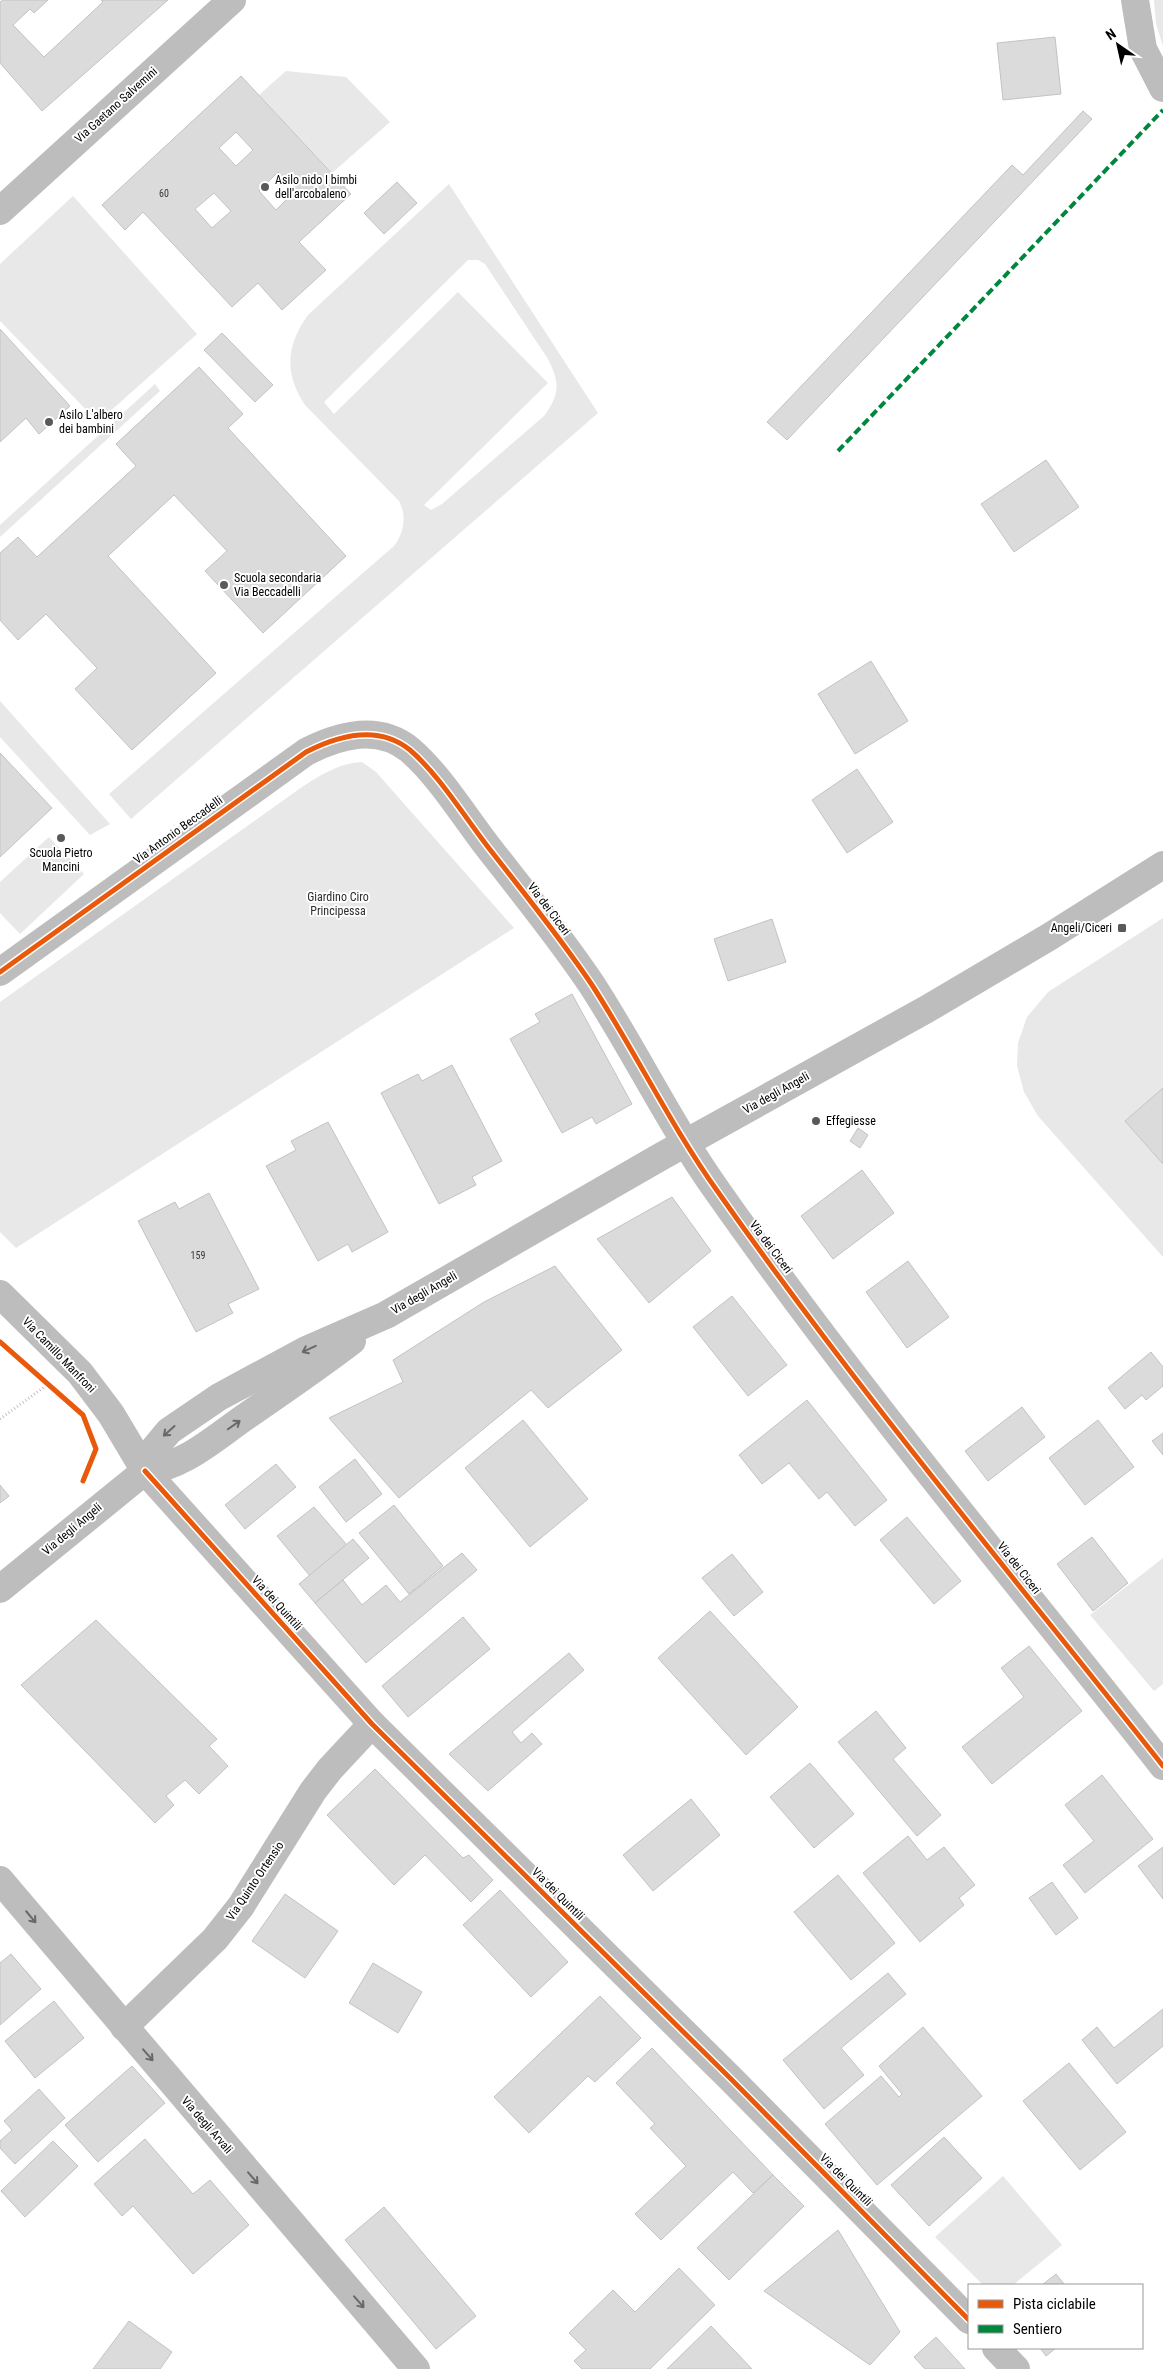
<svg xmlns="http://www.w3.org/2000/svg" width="1163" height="2369" viewBox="0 0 1163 2369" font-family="'Roboto Condensed',sans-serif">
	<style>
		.green { fill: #e8e8e8; fill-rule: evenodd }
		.building { fill: #dbdbdb; stroke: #c3c3c3; fill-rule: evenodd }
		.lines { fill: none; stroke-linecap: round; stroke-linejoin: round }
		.path { stroke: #c2c2c2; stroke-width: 3; stroke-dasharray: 1 2.5; stroke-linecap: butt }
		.minor { stroke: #bdbdbd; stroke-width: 28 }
		.quiet { stroke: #00873e; stroke-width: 4; stroke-dasharray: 8 4; stroke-linecap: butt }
		.cycleway-casing { stroke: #fff; stroke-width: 8 }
		.cycleway { stroke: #e8590c; stroke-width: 5 }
		.oneway { stroke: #686868 }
		.poi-dot { fill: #595959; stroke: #fff; stroke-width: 2 }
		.labels { text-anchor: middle; stroke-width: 4; stroke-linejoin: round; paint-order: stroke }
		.number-label { font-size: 10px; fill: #373737 }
		.street-label { font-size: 12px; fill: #000; stroke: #fff }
		.poi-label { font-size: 12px; fill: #000; stroke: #fff; text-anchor: start }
		.park-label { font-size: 12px; fill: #2c2c2c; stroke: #fff }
	</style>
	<rect width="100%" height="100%" fill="#fff"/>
	<g class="green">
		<polygon points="1154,0 1163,0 1163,46 1156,24"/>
		<polygon points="286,71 346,77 390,122 332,173 259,95"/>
		<path d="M449,184L598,413L131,819L109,794L394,546C404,533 407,516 399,501L305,405C284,373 286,346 308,315ZM468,260H478L485,264L548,359C560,383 560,394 544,416L442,504L431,510L424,505L548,383L458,292L334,414L324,402Z"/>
		<polygon points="73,196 197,334 98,422 0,321 0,264"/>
		<polygon points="155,384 160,391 0,537 0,525"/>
		<polygon points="0,701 110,824 90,835 0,737"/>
		<path d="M362,762L376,772L514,928L16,1248L0,1232V1002L302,787C321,775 339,763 362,762Z"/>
		<polygon points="49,837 84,874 20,934 0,913 0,882"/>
		<polygon points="1163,918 1163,1088 1125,1121 1163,1164 1163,1257 1038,1116 1024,1092 1017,1066 1018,1043 1027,1017 1048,992"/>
		<polygon points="1163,1558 1163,1684 1154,1691 1090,1615"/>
		<polygon points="1003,2176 1062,2245 1013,2285 983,2285 935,2237"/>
	</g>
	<g class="building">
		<polygon points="3,0 48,0 34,13 30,9 13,25 44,57 103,2 101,0 168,0 42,111 0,63 0,2"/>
		<polygon points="1055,37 1061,94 1003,100 997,43"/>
		<path d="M241,76L351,194L299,242L326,270L282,310L258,283L232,307L143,212L125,230L102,205ZM236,132L253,150L236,166L219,148ZM278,172L295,191L276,210L259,191ZM214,193L231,211L212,228L195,209Z"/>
		<polygon points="1083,111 1092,119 787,440 767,422 1012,165 1023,175"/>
		<polygon points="397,182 417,203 384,234 364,213"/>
		<polygon points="0,329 70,406 39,434 26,418 0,442"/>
		<polygon points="222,333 273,385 255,402 204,350"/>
		<polygon points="199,367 243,414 228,428 346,556 263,633 205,571 227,551 174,495 108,556 216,673 132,750 75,689 97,668 46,614 18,640 0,620 0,553 18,537 37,557 136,466 116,444"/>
		<polygon points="1046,460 1079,507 1014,552 981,504"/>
		<polygon points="871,661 908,721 855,754 818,694"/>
		<polygon points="0,753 52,808 0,857"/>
		<polygon points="857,769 893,822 847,853 812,800"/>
		<polygon points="772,919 786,962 728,981 714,939"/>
		<polygon points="572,994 632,1104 596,1124 592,1117 562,1133 510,1039 540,1022 535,1014"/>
		<polygon points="452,1065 502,1161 472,1177 476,1185 439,1204 381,1093 418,1074 422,1081"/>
		<polygon points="1163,1088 1163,1164 1125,1121"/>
		<polygon points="328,1122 388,1232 352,1252 348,1244 318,1261 266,1166 296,1150 291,1141"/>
		<polygon points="858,1128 868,1135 860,1148 850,1141"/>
		<polygon points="862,1170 894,1213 833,1259 801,1216"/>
		<polygon points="209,1193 259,1289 228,1304 233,1313 196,1332 138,1221 175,1202 179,1209"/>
		<polygon points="672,1197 711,1251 649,1303 597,1239"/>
		<polygon points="908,1261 949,1317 907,1348 866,1292"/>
		<polygon points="555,1266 622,1350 548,1408 531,1390 399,1498 329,1418 403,1382 393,1360 484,1302"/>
		<polygon points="732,1296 787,1365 748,1396 693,1327"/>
		<polygon points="1151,1352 1163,1367 1163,1386 1146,1400 1142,1395 1125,1409 1108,1388"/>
		<polygon points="807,1400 887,1500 855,1526 827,1492 819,1499 789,1463 762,1484 739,1455"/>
		<polygon points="1022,1407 1045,1437 988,1481 965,1451"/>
		<polygon points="523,1420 588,1499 530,1547 465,1468"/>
		<polygon points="1098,1420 1134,1467 1085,1505 1049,1458"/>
		<polygon points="1163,1433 1163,1455 1152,1441"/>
		<polygon points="355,1459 382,1494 346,1522 319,1487"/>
		<polygon points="276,1464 296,1487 245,1529 225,1505"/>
		<polygon points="0,1485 9,1496 0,1503"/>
		<polygon points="394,1505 443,1566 409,1594 359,1533"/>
		<polygon points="314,1507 347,1545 310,1576 277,1536"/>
		<polygon points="907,1517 961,1581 934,1604 880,1540"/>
		<polygon points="1092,1537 1128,1583 1093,1611 1057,1564"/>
		<polygon points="353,1539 369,1558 315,1603 299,1584"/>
		<polygon points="462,1553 477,1570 366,1663 315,1603 343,1580 362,1605 386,1585 400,1602"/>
		<polygon points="732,1554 763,1592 734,1616 702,1578"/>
		<polygon points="710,1611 798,1707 746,1755 658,1658"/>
		<polygon points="463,1617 490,1649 408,1717 382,1686"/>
		<polygon points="96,1620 217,1739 209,1746 228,1766 199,1794 185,1780 166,1796 174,1805 155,1823 21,1685"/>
		<polygon points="1029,1646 1082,1711 992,1784 962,1747 1024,1697 1001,1668"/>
		<polygon points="569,1653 584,1670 512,1732 521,1743 532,1733 542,1744 488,1791 449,1754"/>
		<polygon points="876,1711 906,1748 893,1759 941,1815 917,1836 838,1742"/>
		<polygon points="810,1763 854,1814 814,1848 770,1797"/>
		<polygon points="375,1769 463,1858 469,1855 493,1880 471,1902 425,1855 394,1885 327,1815"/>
		<polygon points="1102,1775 1153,1839 1085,1893 1063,1865 1094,1841 1065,1805"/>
		<polygon points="691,1799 720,1835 653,1891 623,1855"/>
		<polygon points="908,1836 927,1860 944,1847 975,1885 959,1898 964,1905 920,1942 863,1873"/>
		<polygon points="1163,1847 1163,1899 1138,1866"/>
		<polygon points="838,1875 895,1943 851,1980 794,1912"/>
		<polygon points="1052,1882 1078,1918 1056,1935 1029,1898"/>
		<polygon points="500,1890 568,1962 531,1997 463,1925"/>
		<polygon points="285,1894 338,1931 305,1978 252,1941"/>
		<polygon points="11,1954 41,1989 0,2025 0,1963"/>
		<polygon points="373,1963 422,1992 398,2033 349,2003"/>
		<polygon points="888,1973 906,1994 841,2048 864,2075 824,2109 783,2060"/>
		<polygon points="600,1996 641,2038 595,2082 588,2076 529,2133 494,2097"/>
		<polygon points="54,2001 84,2038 35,2078 5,2041"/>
		<polygon points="1163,2009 1163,2046 1117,2084 1082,2040 1097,2027 1114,2048"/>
		<polygon points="923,2027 982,2096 877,2185 825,2124 881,2076 899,2097 902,2094 879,2066"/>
		<polygon points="652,2048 773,2175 753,2193 733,2172 661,2240 635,2214 686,2166 650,2128 655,2124 616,2083"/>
		<polygon points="1069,2063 1126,2132 1080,2170 1023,2101"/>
		<polygon points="132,2066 165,2103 98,2162 65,2125"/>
		<polygon points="39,2089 65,2118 15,2164 0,2148 0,2141 12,2130 4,2121"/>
		<polygon points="944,2137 982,2178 929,2226 891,2185"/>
		<polygon points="145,2139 193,2194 210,2180 249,2225 193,2274 133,2206 122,2216 94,2184"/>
		<polygon points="53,2141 78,2166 25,2217 1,2191"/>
		<polygon points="773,2175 804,2206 729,2280 697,2248"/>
		<polygon points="384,2207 476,2316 436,2349 345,2240"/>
		<polygon points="838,2230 900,2332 870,2365 764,2291"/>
		<polygon points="679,2268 715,2305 650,2369 582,2369 574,2361 586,2350 569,2333 613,2290 635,2312"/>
		<polygon points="1056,2274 1065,2285 1042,2285"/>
		<polygon points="129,2321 172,2352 160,2369 93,2369"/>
		<polygon points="711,2326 752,2369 667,2369"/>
		<polygon points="936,2337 965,2369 925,2369 914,2357"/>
		<polygon points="1040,2348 1056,2348 1046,2356"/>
	</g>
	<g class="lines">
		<polyline class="path" points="0,1419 47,1385"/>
		<g class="minor">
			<polyline points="1135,0 1143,49 1163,88"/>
			<polyline points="0,211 232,0"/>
			<path d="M0,972L306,752C339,735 378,724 410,750C439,775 464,816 488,847C523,892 560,937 592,985C636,1053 671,1126 718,1192C857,1390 1013,1576 1163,1766"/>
			<polyline points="0,1294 80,1373 111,1414 145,1471 372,1724 731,2079 969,2320"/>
			<path d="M145,1471C184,1467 217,1436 248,1415C283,1391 318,1367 352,1341"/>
			<polyline points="0,1589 145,1471 154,1449 169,1431 219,1397 306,1350 386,1315 662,1156 927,1009 1049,937 1163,865"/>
			<polyline points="0,1880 416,2369"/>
			<polyline points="124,2027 215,1939 241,1906 313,1791 330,1769 372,1724"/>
			<polyline points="996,2348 1016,2369"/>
		</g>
		<polyline class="quiet" points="838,451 1163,110"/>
		<g class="cycleway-casing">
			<g id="cycleway">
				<path d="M0,972L306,752C339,735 378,724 410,750C439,775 464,816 488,847C523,892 560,937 592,985C636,1053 671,1126 718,1192C857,1390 1013,1576 1163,1766"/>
				<polyline points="0,1342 83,1415 96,1449 83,1481"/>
				<polyline points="145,1471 372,1724 731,2079 969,2320"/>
			</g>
		</g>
		<use href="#cycleway" class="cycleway"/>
	</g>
	<defs><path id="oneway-shaft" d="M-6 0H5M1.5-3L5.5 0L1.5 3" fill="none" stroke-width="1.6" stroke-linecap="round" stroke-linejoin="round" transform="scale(1.25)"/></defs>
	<g class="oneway">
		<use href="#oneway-shaft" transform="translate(309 1349) rotate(155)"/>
		<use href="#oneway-shaft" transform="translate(234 1425) rotate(-35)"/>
		<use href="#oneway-shaft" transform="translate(169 1431) rotate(138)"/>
		<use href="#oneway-shaft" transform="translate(31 1917) rotate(50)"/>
		<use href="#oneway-shaft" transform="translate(148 2055) rotate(49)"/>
		<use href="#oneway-shaft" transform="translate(253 2178) rotate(49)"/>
		<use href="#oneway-shaft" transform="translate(359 2302) rotate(49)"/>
	</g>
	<g class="poi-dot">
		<circle cx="265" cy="187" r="5"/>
		<circle cx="49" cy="422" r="5"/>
		<circle cx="224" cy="585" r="5"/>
		<circle cx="61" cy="838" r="5"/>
		<rect x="1117" y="923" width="10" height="10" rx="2.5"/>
		<circle cx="816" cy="1121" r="5"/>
	</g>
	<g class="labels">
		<g class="number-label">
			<text x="164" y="197">60</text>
			<text x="198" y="1259">159</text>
		</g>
		<g class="street-label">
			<text transform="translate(116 105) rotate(-42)" y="4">Via Gaetano Salvemini</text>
			<text transform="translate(178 830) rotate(-36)" y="4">Via Antonio Beccadelli</text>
			<text transform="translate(549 909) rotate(53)" y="4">Via dei Ciceri</text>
			<text transform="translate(776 1093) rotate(-29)" y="4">Via degli Angeli</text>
			<text transform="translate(771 1247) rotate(53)" y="4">Via dei Ciceri</text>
			<text transform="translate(424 1293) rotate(-30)" y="4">Via degli Angeli</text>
			<text transform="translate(59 1355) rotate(46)" y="4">Via Camillo Manfroni</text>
			<text transform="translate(72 1529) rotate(-40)" y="4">Via degli Angeli</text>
			<text transform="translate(1019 1568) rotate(52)" y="4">Via dei Ciceri</text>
			<text transform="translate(277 1603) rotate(48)" y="4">Via dei Quintili</text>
			<text transform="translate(255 1881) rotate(-56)" y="4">Via Quinto Ortensio</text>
			<text transform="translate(558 1894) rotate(45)" y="4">Via dei Quintili</text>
			<text transform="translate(207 2125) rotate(49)" y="4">Via degli Arvali</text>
			<text transform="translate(846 2180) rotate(45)" y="4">Via dei Quintili</text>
		</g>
		<g class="poi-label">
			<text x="275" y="184">Asilo nido I bimbi<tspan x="275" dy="14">dell'arcobaleno</tspan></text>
			<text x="59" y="419">Asilo L'albero<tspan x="59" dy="14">dei bambini</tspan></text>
			<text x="234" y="582">Scuola secondaria<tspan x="234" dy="14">Via Beccadelli</tspan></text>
			<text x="61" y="857" text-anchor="middle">Scuola Pietro<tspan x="61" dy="14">Mancini</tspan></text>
			<text x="1112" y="932" text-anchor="end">Angeli/Ciceri</text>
			<text x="826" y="1125">Effegiesse</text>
		</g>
		<g class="park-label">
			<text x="338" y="901">Giardino Ciro<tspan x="338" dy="14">Principessa</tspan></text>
		</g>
	</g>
	<rect x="968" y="2284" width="175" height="65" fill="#ffffff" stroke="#999999"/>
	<rect x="978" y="2300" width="25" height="8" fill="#e8590c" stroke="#999999"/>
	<text x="1013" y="2309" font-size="15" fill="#000000">Pista ciclabile</text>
	<rect x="978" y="2325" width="25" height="8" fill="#00873e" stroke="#999999"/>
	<text x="1013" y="2334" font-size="15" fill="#000000">Sentiero</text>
	<g transform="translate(1118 45) rotate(326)" stroke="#ffffff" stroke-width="4" paint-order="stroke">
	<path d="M0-4L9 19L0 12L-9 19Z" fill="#000000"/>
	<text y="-8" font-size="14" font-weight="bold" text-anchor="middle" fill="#000000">N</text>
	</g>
</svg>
